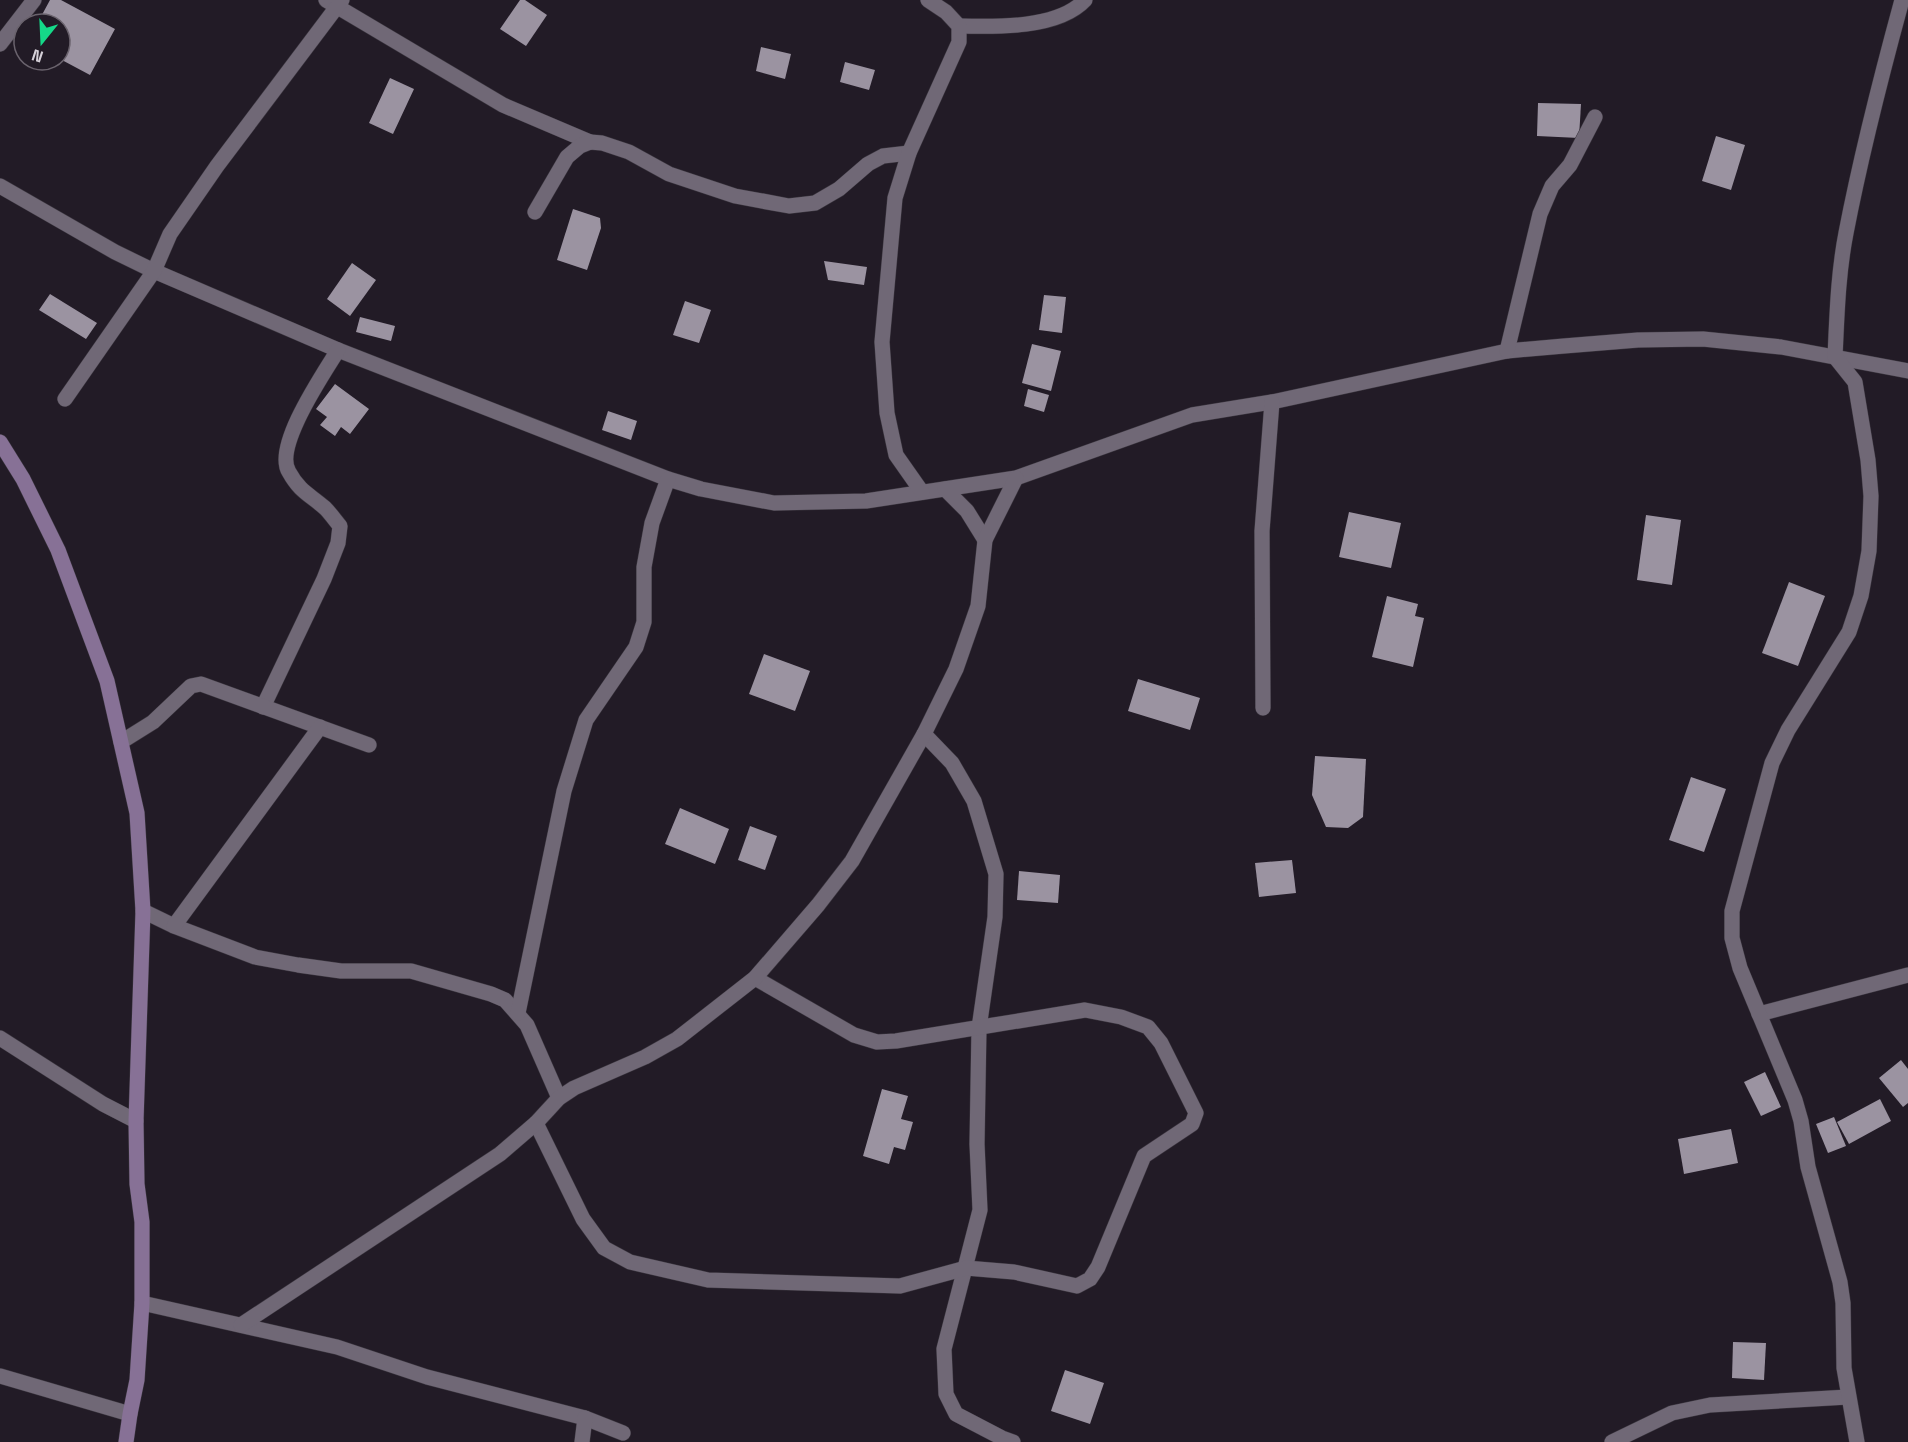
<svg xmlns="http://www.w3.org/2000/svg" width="1908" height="1442" viewBox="0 0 1908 1442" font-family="'Space Grotesk',sans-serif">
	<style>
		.building { fill: #9b93a1 }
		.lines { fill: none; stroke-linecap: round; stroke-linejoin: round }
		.street-casing { stroke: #3b363f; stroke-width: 16 }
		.secondary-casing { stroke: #3b363f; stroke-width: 16 }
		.street { stroke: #706876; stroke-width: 15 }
		.secondary { stroke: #877196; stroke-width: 15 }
	</style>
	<rect width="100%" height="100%" fill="#221b26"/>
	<g class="building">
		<polygon points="50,0 61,0 115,29 90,75 60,59 60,24 37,24"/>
		<polygon points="520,0 525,0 547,15 526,46 500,29"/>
		<polygon points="761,47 791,54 785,79 756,71"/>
		<polygon points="845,62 875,70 869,90 840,82"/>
		<polygon points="390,78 414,89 393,134 369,123"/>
		<polygon points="1538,103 1581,104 1579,138 1537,136"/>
		<polygon points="1716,136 1745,145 1731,190 1702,181"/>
		<polygon points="573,209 600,218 601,228 587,270 557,260"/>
		<polygon points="824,261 867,267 864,285 828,280"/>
		<polygon points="352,263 376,280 350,316 327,299"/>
		<polygon points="50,294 97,323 86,339 39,310"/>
		<polygon points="1044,295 1066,297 1062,333 1039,330"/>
		<polygon points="685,301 711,310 699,343 673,335"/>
		<polygon points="360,317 395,326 391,341 356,332"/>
		<polygon points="1032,344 1061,351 1051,391 1022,383"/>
		<polygon points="335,384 369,409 350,434 341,427 335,436 320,425 327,417 316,409"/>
		<polygon points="1028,389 1049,395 1044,412 1024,406"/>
		<polygon points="608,411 637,421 631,440 602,430"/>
		<polygon points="1349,512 1401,523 1391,568 1339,557"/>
		<polygon points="1646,515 1681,520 1672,585 1637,580"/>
		<polygon points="1789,582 1825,596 1798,666 1762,653"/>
		<polygon points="1387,596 1418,604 1415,616 1424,618 1413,667 1372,657"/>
		<polygon points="764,654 810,671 795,711 749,694"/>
		<polygon points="1138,679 1200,698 1190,730 1128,711"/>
		<polygon points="1315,756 1366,759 1363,817 1348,828 1326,827 1312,795"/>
		<polygon points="1691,777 1726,789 1704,852 1669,840"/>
		<polygon points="680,808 729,829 715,864 665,844"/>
		<polygon points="750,826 777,836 765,870 738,860"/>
		<polygon points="1292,860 1296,893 1259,897 1255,863"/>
		<polygon points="1019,871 1060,875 1058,903 1017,900"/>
		<polygon points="1901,1060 1908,1069 1908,1103 1903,1107 1879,1078"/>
		<polygon points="1765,1072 1781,1107 1761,1116 1744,1082"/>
		<polygon points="882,1089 908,1096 901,1119 913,1122 905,1150 894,1147 889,1164 863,1156"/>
		<polygon points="1880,1099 1891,1121 1849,1144 1837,1122"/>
		<polygon points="1834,1117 1846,1146 1828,1153 1816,1124"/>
		<polygon points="1731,1129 1738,1163 1684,1174 1678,1139"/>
		<polygon points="1733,1342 1766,1343 1764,1380 1732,1378"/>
		<polygon points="1065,1370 1104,1383 1090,1424 1051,1411"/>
	</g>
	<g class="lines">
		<g class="street-casing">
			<g id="street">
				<polyline points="326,0 503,105 590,142"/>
				<path d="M959,26C995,27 1058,29 1085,0"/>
				<polyline points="0,44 34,0"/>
				<polyline points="0,186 115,252 154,271 338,350 668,479 701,489 774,503 866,501 1016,478 1192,415 1272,402 1507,351 1564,346 1638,340 1703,339 1781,347 1908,371"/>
				<polyline points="535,212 567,157 580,146 590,142 602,143 629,152 669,174 735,196 789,206 815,203 839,189 868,164 883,156 909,153"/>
				<polyline points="1507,351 1540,214 1552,186 1570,165 1595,117"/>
				<polyline points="65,399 154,271 170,234 217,166 342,0"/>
				<polyline points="945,489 967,511 985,540"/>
				<polyline points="922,492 896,455 887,413 882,342 895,198 909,153 959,42 959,26 946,12 928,0"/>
				<path d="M263,707L324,579L338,543L340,526C335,520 330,513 325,508C309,494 300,492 289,472C273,447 324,373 338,350"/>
				<polyline points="1263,708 1262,531 1272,402"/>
				<polyline points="924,734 952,763 974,801 996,874 995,917 979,1028 977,1144 980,1210 944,1349 946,1394 956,1414 1002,1438 1013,1442"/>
				<polyline points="121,742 153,722 191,686 201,684 369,745"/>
				<polyline points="143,911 174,926 255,957 298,965 341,971 411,971 491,994 505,1000 527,1025 559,1098"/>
				<polyline points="174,926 320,727"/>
				<polyline points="518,1013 564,791 586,720 636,647 644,622 644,567 652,523 668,479"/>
				<polyline points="1759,1014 1908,975"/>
				<polyline points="0,1038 103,1104 136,1121"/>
				<polyline points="536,1123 583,1219 604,1248 630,1262 708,1280 900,1286 966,1268 1014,1272 1077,1286 1090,1279 1098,1267 1144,1156 1192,1124 1196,1113 1161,1043 1148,1027 1121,1017 1085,1010 896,1041 877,1042 854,1035 755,978"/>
				<polyline points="142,1303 337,1347 427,1377 585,1418 623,1433"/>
				<polyline points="241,1325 500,1154 536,1123 559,1098 574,1088 645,1057 677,1039 755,978 818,905 852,861 924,734 956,669 978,606 985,540 1016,478"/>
				<polyline points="0,1376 130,1414"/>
				<polyline points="582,1442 585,1418"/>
				<polyline points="1612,1442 1672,1413 1710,1405 1848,1397"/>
				<path d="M1857,1442L1844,1368L1843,1303L1840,1282L1808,1167L1801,1121L1795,1100L1740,968L1732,938V911L1772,763L1788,730L1849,632L1861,596L1869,551L1871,496L1868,460L1855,382L1835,357C1837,315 1838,274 1846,233C1861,155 1881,77 1902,0"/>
			</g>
		</g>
		<g class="secondary-casing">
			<polyline id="secondary" points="0,442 23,479 58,550 107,681 137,813 143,911 136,1121 137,1184 142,1222 142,1303 137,1380 130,1414 126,1442"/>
		</g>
		<use href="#street" class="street"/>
		<use href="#secondary" class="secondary"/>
	</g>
	<g transform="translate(42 42) rotate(198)"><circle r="28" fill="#221b26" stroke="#6a636d" stroke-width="1.5"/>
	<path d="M0-4.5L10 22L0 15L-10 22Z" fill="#15d989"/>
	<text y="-9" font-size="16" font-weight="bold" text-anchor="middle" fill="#d5d0d8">N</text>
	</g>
</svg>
